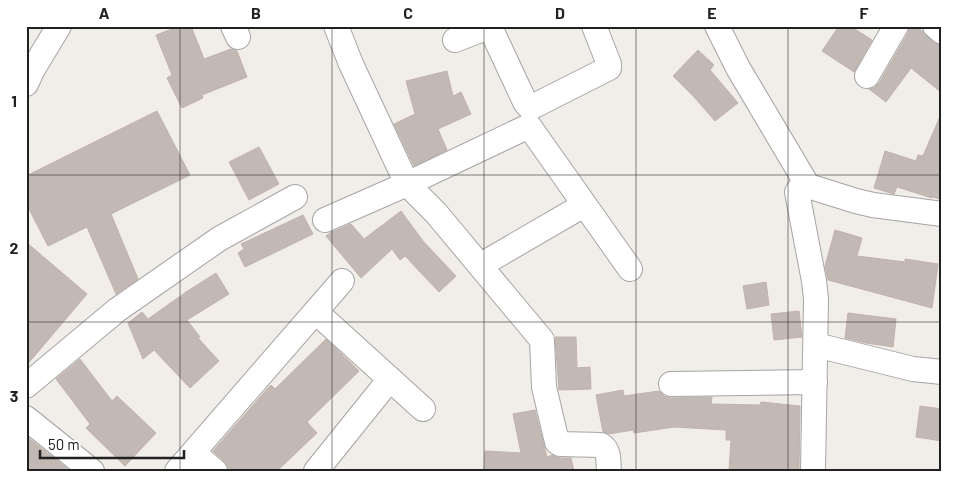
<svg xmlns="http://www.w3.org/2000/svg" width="968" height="497" viewBox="0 0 968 497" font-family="Barlow,sans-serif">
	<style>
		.building { fill: #c2b8b4; stroke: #c3b2ab }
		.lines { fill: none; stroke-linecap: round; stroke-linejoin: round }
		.minor-casing { stroke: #a5a5a5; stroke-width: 26 }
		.minor { stroke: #fff; stroke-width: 24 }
		.grid { fill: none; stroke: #212121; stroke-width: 1; stroke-opacity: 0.55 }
		.neatline { fill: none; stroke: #212121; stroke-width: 2 }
		.grid-label { font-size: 16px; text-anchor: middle; font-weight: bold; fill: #212121 }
	</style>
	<rect width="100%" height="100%" fill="#f1ede8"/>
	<g class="building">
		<polygon points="180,26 191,26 204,59 231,49 237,51 247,77 202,95 203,98 182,108 167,78 172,75 156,35"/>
		<polygon points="839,26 850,26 872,40 854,72 822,51"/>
		<polygon points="910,26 917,26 933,42 942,45 942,93 911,68 886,102 869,89 874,88 879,83 908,33"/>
		<polygon points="698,50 714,65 710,70 738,103 715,121 695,98 673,76"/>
		<polygon points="447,71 453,96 461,92 471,114 438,129 447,150 414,166 394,124 415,114 406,81"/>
		<polygon points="157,111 190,175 111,214 138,279 116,294 87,227 48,246 26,203 26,176"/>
		<polygon points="942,112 942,200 933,197 932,198 897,187 894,194 874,188 885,151 916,161 918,155 923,156"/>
		<polygon points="259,147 279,184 249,200 229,162"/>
		<polygon points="401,211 423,241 456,276 439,292 405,256 400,260 392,249 361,278 326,236 330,233 351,224 364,239"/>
		<polygon points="303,215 313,234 245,267 238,253 244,249 241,244"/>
		<polygon points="835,230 862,238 857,256 905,262 905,259 938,264 932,308 828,280 825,266"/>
		<polygon points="26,242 87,294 26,366"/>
		<polygon points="216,273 229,294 187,320 200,337 198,338 219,361 190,388 154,350 143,359 128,323 142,312 148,319 186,292"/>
		<polygon points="766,282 769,305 747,309 743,286"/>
		<polygon points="799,311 802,337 774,340 771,314"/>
		<polygon points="848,313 896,319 893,347 866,343 845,338"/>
		<polygon points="555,337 576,337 577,368 590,367 591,389 559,390"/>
		<polygon points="326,339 359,371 307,422 317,433 277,471 228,471 228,466 224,461 213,451 268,388 271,385 275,389"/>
		<polygon points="80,359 112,401 117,396 156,433 125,466 86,428 90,424 56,379"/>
		<polygon points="623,390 624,396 659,391 664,396 671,398 712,397 711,404 760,405 761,402 800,406 799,471 729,471 731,440 726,440 726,430 674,427 634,433 633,430 609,434 603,432 596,395"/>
		<polygon points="920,406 942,409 942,441 916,437"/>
		<polygon points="535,410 547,457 552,455 560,458 571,458 574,471 484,471 485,451 521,453 513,414"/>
		<polygon points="26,436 70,471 26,471"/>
	</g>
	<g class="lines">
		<g class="minor-casing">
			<g id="minor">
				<polyline points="233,26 238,37"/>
				<path d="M336,26L351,64L407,184L436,213L542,340L544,387L557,442L560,444L601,445C610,450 608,462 609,471"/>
				<polyline points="717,26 738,68 808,186"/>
				<polyline points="935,26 942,32"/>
				<polyline points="490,27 525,102 528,106 532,107 609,68 609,64 594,26"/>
				<polyline points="455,40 491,26"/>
				<polyline points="867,76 896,26"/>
				<polyline points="26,84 33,69 59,26"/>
				<polyline points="325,220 407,184 529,126 630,269"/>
				<polyline points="486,262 584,205"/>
				<polyline points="316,312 423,409"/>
				<polyline points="816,345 913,369 942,372"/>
				<polyline points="671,384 815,382"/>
				<polyline points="26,386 117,310 219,239 295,197"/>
				<polyline points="26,418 92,471"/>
				<polyline points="194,453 215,471"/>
				<polyline points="177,471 342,281"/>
				<polyline points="316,471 390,379"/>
				<polyline points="813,471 816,299 814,281 797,192 801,187 808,186 856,201 873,205 942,214"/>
			</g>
		</g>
		<use href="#minor" class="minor"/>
	</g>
	<path class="grid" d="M180,26V471M332,26V471M484,26V471M636,26V471M788,26V471M26,175H942M26,322H942"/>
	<rect width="968" height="497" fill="none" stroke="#ffffff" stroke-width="55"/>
	<path d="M40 450v8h144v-8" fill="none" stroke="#212121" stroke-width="2.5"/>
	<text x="48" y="450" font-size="15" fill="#212121" stroke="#ffffff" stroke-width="4" paint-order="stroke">50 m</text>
	<rect x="28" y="28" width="912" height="442" class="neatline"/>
	<g class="grid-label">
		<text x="104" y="19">A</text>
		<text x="256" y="19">B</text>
		<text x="408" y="19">C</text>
		<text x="560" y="19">D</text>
		<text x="712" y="19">E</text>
		<text x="864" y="19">F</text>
		<text x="14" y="107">1</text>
		<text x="14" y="254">2</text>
		<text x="14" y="402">3</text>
	</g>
</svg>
